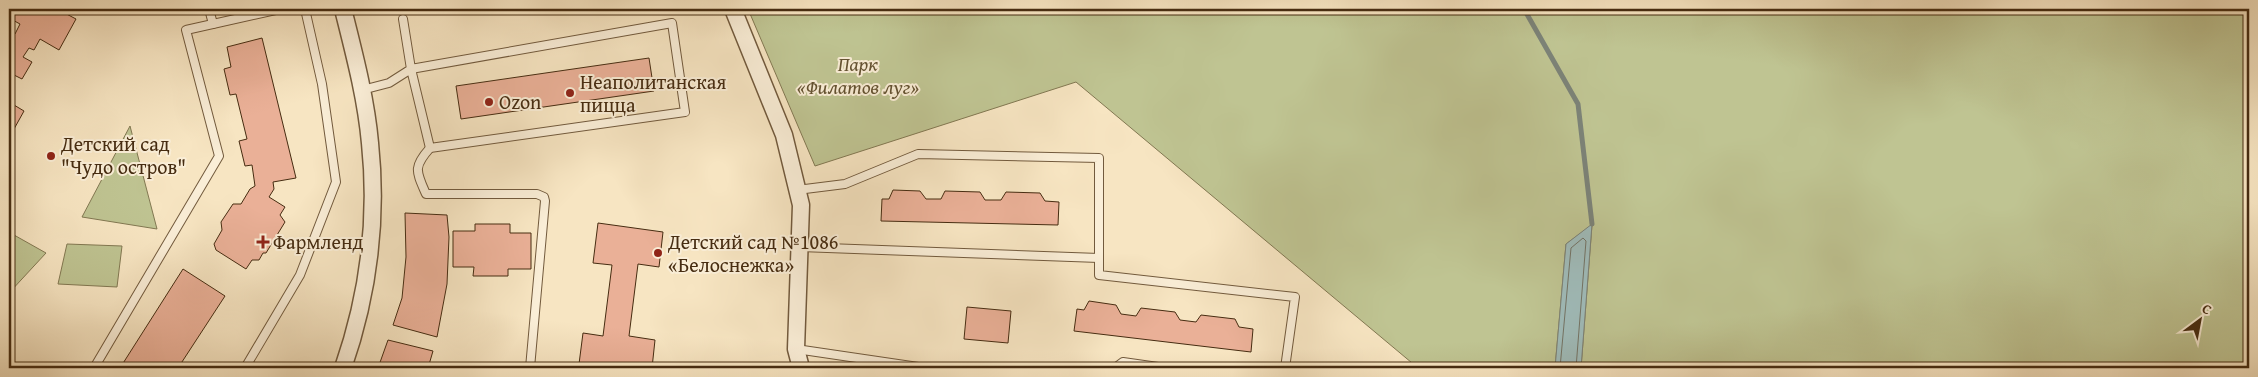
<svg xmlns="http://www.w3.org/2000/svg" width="2258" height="377" viewBox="0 0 2258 377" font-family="'Gentium Book Plus',serif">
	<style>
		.green { fill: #bfc492; stroke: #827852 }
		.water { fill: #a0bdbc; stroke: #7c8378 }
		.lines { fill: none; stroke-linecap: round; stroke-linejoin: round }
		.shore { stroke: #737466; stroke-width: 1 }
		.stream { stroke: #7c8378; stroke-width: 5 }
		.building { fill: #eab097; stroke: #462c11 }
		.lane-casing { stroke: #725a3d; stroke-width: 10 }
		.street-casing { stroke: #725a3d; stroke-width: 19 }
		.lane { stroke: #faeed7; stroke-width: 8 }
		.street { stroke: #faeed7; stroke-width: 16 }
		.poi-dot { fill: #8f2418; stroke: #faeed7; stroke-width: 2 }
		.labels { text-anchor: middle; stroke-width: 4; stroke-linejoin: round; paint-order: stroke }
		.park-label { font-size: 20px; font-style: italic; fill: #645231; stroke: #faeed7 }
		.poi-label { font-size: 20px; fill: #462c11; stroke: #faeed7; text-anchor: start }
	</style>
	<rect width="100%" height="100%" fill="#f7e5c2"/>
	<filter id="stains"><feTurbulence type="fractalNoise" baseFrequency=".004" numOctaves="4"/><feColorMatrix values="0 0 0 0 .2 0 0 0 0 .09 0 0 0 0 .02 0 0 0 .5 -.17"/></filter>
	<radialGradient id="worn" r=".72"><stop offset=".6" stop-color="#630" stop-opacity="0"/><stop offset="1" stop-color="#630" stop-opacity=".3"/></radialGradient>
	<g class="green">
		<polygon points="748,9 2249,9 2249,368 1581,368 1592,225 1566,244 1555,368 1418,368 1076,82 815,166"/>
		<polygon points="130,126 157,229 82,217"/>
		<polygon points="14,235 46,253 9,293 9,241"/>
		<polygon points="67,244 122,246 117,287 58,284"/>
	</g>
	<polygon class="water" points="1592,224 1581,368 1555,368 1566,244"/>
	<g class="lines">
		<polyline class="shore" points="1560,368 1571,248 1583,238 1586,241 1576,368"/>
		<polyline class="stream" points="1524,9 1578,104 1592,224"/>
	</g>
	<g class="building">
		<polygon points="9,9 57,9 76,19 59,50 40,39 34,50 29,48 23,57 32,62 22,79 10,73 9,76 9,36 11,32 15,34 20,24 9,18"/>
		<polygon points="262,38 296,178 273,182 274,189 269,197 285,207 280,215 285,222 266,253 263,253 259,260 252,260 246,269 216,250 214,244 222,230 221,222 233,204 241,204 250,189 255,186 252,165 245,166 239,141 247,139 236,94 230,95 224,69 231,67 227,47"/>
		<polygon points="649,58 654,91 461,119 456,86"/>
		<polygon points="9,102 24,111 9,138"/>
		<polygon points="893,190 920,191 926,199 941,199 945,191 980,192 985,200 1001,200 1006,192 1040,193 1045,201 1059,202 1058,225 881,221 882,199 889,199"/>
		<polygon points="405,213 447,215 449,237 447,284 437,337 393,325 402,298 406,257"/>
		<polygon points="598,223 663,232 659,267 638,264 629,336 655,340 652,368 611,368 579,364 583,333 603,336 612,265 593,263"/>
		<polygon points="475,224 510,224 510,233 531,233 531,269 508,269 508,276 473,276 474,267 453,267 453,231 475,231"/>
		<polygon points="183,269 225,296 178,368 120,368"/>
		<polygon points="1089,301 1116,305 1121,314 1136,316 1141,308 1175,312 1180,320 1196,322 1201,315 1235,319 1239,327 1253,329 1251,352 1074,331 1077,309 1084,310"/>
		<polygon points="967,307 1011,311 1008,343 964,339"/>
		<polygon points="388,340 433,351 428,368 378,368"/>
	</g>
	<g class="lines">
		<g class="lane-casing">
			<g id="lane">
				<polyline points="209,9 213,24"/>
				<polyline points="362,90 389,83 411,69 672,23 685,112 430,148 411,69 403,19"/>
				<path d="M430,148C413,167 416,171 426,194H537L544,197L545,201L530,368"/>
				<polyline points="797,190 845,184 918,154 1099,158 1099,275 1295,297 1285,368"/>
				<polyline points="800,247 1099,258"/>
				<polyline points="796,349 925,368"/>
				<polyline points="94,368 219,156 186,30 280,9"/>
				<polyline points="245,368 300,275 336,182 322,84 305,9"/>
				<polyline points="1115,368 1123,362 1165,368"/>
			</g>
		</g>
		<g class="street-casing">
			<g id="street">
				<polyline points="733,9 784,135 801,205 796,349 801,368"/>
				<path d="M343,368C368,296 378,219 370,143C366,98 354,53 343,9"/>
			</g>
		</g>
		<use href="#lane" class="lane"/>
		<use href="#street" class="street"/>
	</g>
	<g class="poi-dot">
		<circle cx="570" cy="93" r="5"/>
		<circle cx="489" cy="102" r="5"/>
		<circle cx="51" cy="156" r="5"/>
		<path d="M260.5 234.5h5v5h5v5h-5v5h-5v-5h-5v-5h5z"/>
		<circle cx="658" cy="253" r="5"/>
	</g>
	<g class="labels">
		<g class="park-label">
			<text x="858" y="71">Парк<tspan x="858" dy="23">«Филатов луг»</tspan></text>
		</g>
		<g class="poi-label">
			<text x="580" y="89">Неаполитанская<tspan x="580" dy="23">пицца</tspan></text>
			<text x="499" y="109">Ozon</text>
			<text x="61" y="151">Детский сад<tspan x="61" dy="23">"Чудо остров"</tspan></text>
			<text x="273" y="249">Фармленд</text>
			<text x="668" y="249">Детский сад №1086<tspan x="668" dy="23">«Белоснежка»</tspan></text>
		</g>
	</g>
	<rect width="2258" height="377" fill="none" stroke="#f7e5c2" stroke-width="30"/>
	<rect x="10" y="10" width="2238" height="357" fill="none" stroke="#462c11" stroke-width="2.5"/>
	<rect x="15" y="15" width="2228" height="347" fill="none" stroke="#462c11"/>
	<g transform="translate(2200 320) rotate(32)" stroke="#faeed7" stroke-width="4" paint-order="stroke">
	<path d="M0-4L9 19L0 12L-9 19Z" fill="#462c11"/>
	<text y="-8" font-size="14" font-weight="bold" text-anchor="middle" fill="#462c11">С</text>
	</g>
	<rect width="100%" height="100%" filter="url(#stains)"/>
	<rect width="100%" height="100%" fill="url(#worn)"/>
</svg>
